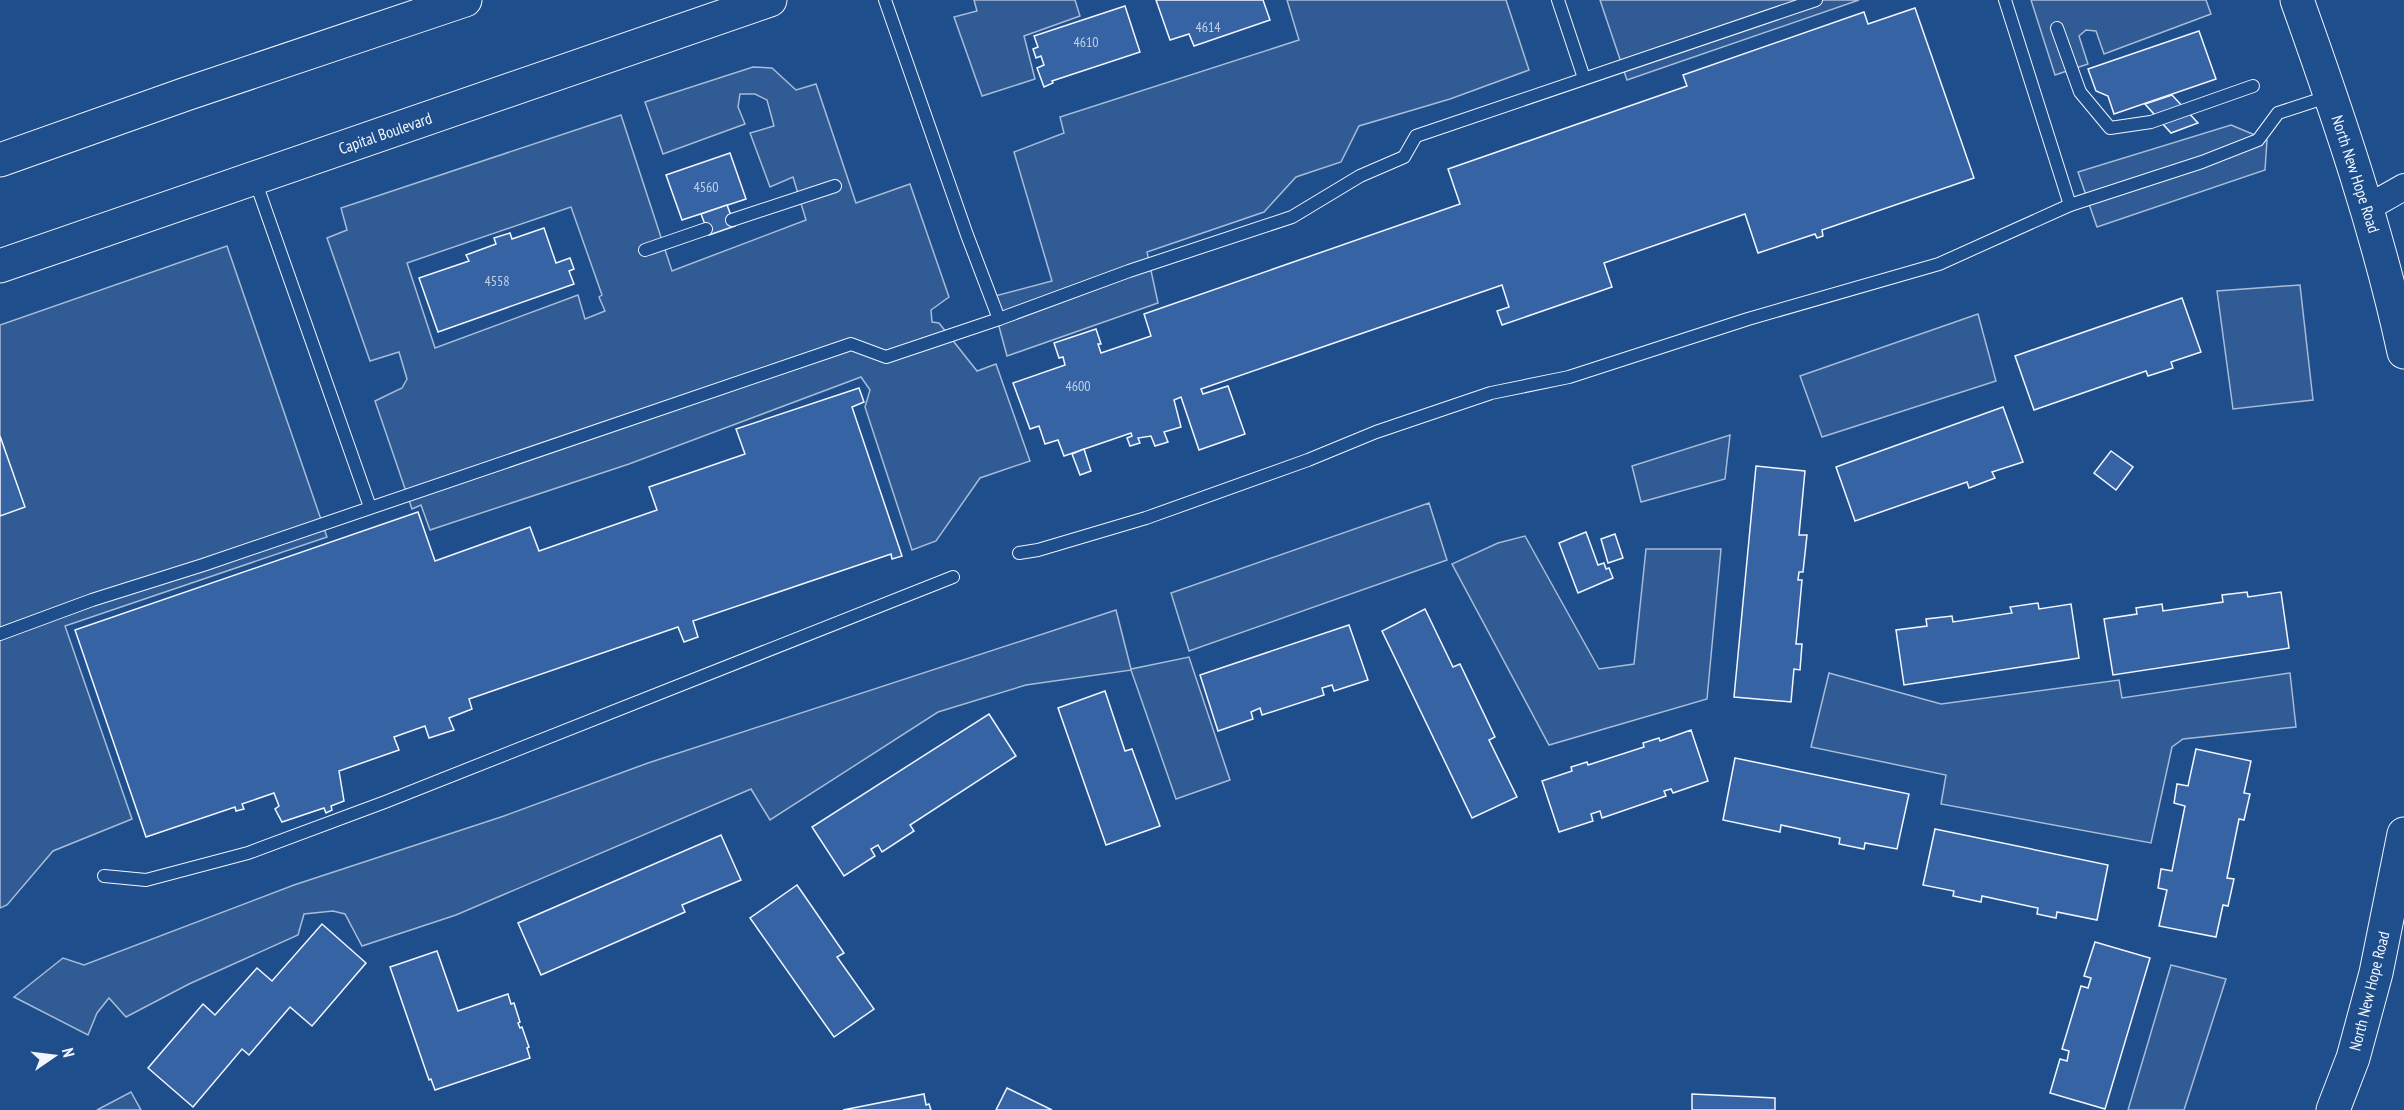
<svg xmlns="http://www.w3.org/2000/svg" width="2404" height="1110" viewBox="0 0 2404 1110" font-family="'PT Sans Narrow',sans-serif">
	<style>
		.parking { fill: #305b95; stroke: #a8bbd7; stroke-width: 1.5; fill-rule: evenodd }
		.building { fill: #3563a3; stroke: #f2f6ff; stroke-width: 1.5 }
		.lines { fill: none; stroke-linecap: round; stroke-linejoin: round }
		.lane-casing { stroke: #f2f6ff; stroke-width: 14 }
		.street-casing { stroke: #f2f6ff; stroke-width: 28 }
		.primary-casing { stroke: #f2f6ff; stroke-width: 35 }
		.highway-casing { stroke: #f2f6ff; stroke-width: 35 }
		.lane { stroke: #1f4e8c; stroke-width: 12 }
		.street { stroke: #1f4e8c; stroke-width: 26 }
		.primary { stroke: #1f4e8c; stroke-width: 33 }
		.highway { stroke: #1f4e8c; stroke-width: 33 }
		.labels { text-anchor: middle; stroke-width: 4.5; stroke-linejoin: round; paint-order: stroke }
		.number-label { font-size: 14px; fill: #c3d1e8 }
		.street-label { font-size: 16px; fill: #f2f6ff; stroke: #1f4e8c }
	</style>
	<rect width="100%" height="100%" fill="#1f4e8c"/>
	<g class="parking">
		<polygon points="974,0 1075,0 1080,16 1024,36 1035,79 982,96 954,17 977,11"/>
		<polygon points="1287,0 1506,0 1529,70 1450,99 1359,126 1341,162 1296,177 1264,212 1147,252 1158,303 1007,356 991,297 1052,281 1014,152 1064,133 1060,117 1299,40"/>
		<polygon points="1600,0 1859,0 1627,80"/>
		<polygon points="2031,0 2206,0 2211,14 2104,54 2096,31 2086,30 2079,36 2088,64 2055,75"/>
		<path d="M753,67L772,68L796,90L816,84L856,203L910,184L949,297L931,310L932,322L939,323L977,371L996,364L1030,461L980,478L936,541L912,550L865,407L870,390L861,377L629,464L430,530L421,505L412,509L375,401L402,388L407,379L399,352L370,361L327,238L347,230L341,208L621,115L672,271L677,269L806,220L793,177L770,187L750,133L774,126L767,100L755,94H740L738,107L745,124L663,154L645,102ZM571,207L602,295L599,297L605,311L585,319L578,295L435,348L407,263Z"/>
		<polygon points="2231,125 2267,140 2265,170 2097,227 2078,172"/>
		<polygon points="227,246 327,537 65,626 132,819 53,851 7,905 0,908 0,325"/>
		<polygon points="2300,285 2313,400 2233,409 2217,291"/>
		<polygon points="1978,314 1996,381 1822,437 1800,376"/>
		<polygon points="1730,435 1725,479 1641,502 1632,466"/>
		<polygon points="1429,503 1447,560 1189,651 1171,593"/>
		<polygon points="1525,536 1599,669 1634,664 1646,549 1721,549 1707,699 1549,745 1452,564 1498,543"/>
		<polygon points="1116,610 1131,669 1189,657 1230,780 1176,799 1131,670 1026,685 938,712 770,820 751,789 456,915 362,946 345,914 333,911 304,914 298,935 189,984 126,1017 109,998 97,1013 88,1035 14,997 63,958 84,965 294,885 504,816 648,763"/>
		<polygon points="1829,673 1941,704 2119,680 2122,698 2290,673 2296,727 2183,739 2172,747 2151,843 1941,804 1946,775 1811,747"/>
		<polygon points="2171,965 2226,979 2184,1110 2128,1110"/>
		<polygon points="131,1092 141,1110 97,1110"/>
	</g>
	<g class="building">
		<polygon points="1156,0 1263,0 1270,20 1194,46 1189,34 1170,40"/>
		<polygon points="1125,6 1140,52 1052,81 1053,83 1044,87 1037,68 1044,65 1041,56 1036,58 1033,49 1038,47 1034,36"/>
		<polygon points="1915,8 1974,178 1822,230 1823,236 1817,238 1815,234 1758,253 1745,214 1604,263 1612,287 1502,325 1497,311 1509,307 1502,285 1201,389 1203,394 1228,386 1245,434 1199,450 1181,397 1174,400 1181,427 1164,432 1168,442 1155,446 1151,436 1138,438 1140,443 1130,446 1127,438 1132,436 1131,433 1064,456 1058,440 1045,444 1039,426 1030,429 1013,383 1065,365 1063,357 1059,358 1054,343 1096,329 1101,344 1098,344 1101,353 1151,336 1144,314 1460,204 1448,169 1687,86 1683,75 1864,12 1868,24"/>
		<polygon points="2199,31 2216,79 2114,114 2108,96 2096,91 2088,69"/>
		<polygon points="2172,95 2198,123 2171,133 2145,104"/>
		<polygon points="730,153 746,199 682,220 666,175"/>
		<polygon points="727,205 735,226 709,235 701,214"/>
		<polygon points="544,228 556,263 570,258 574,269 569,271 574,284 438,332 419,278 469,261 466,255 496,244 494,238 510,233 512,239"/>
		<polygon points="2182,298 2201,352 2171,362 2173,368 2148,376 2146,371 2034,410 2015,356"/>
		<polygon points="859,388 864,402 852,407 902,556 892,559 891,554 693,621 698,637 684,642 678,627 469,699 472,709 449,718 454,730 429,738 425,726 394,737 399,750 339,771 344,801 331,806 332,810 326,813 324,808 282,822 275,809 279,806 274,793 242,804 244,809 236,811 235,807 146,837 75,630 418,512 435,561 530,527 539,551 657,510 649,487 745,454 736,429"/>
		<polygon points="2003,407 2023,462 1992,472 1995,478 1969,488 1967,482 1855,521 1836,467"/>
		<polygon points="0,436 25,507 0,516"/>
		<polygon points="1084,449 1091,471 1080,475 1072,454"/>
		<polygon points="2111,451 2133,467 2116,490 2094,473"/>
		<polygon points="1756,466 1805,471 1799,535 1807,535 1803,572 1799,572 1798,580 1802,580 1796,644 1802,644 1800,670 1794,669 1791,702 1734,697"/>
		<polygon points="1586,532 1598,565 1604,563 1606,569 1609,568 1613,578 1578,593 1559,543"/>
		<polygon points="1615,534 1623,558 1608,563 1601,539"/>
		<polygon points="2247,592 2248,597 2281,592 2289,648 2113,675 2104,619 2137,614 2136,608 2162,604 2163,611 2223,602 2222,595"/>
		<polygon points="2038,603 2039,609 2071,604 2079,658 1904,685 1896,630 1927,626 1926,619 1952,616 1953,622 2012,613 2010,607"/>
		<polygon points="1425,609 1453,667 1460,664 1495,737 1489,740 1517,797 1472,818 1382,631"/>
		<polygon points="1349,625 1368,680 1334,691 1332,685 1322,688 1324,695 1262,715 1260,708 1251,712 1253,719 1218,731 1200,675"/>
		<polygon points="1105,691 1125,751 1132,749 1160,826 1106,845 1058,708"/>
		<polygon points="989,714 1016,756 910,825 914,831 882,852 878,845 871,849 875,856 844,876 812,827"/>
		<polygon points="1691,730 1708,781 1673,793 1671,789 1664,791 1666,796 1602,818 1600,811 1591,814 1593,821 1559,832 1542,781 1572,771 1571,767 1587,762 1588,765 1644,747 1643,743 1659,738 1660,741"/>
		<polygon points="2196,749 2251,761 2244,793 2250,794 2244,820 2239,819 2227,878 2234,879 2228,906 2223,905 2216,937 2159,926 2167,890 2158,888 2161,869 2172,871 2185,806 2174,803 2177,784 2188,786"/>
		<polygon points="1735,758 1909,794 1897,849 1865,843 1864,849 1839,844 1840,838 1781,825 1780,832 1723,820"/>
		<polygon points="1935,829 2108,865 2097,920 2057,912 2056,918 2037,914 2038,908 1982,896 1981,902 1953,896 1954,891 1923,885"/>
		<polygon points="721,835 741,880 682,905 685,912 541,975 518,923"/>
		<polygon points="797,885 844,953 837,957 874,1009 834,1037 750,918"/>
		<polygon points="322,924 366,963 312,1026 290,1007 249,1055 242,1049 193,1107 148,1068 203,1004 215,1015 257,968 272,981"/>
		<polygon points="2095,942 2150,958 2105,1109 2050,1093 2060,1059 2067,1061 2069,1051 2062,1049 2081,986 2088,988 2091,978 2084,976"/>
		<polygon points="437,951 458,1011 508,994 511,1004 514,1003 520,1022 518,1023 520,1028 522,1027 529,1047 527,1048 530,1058 435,1090 431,1079 429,1080 390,967"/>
		<polygon points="1007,1088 1052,1110 996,1110"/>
		<polygon points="924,1094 926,1105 929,1104 931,1110 843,1110"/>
		<polygon points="1692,1094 1775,1098 1775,1110 1692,1110"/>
	</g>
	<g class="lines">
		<g class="lane-casing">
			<g id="lane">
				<polyline points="885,0 967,235 999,319 1129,271 1292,217 1360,176 1404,157 1416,136 1816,0"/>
				<polyline points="1558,0 1584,78"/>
				<polyline points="2057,28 2080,92 2110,128 2151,122 2253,86"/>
				<polyline points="255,180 370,507"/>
				<polyline points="2070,205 2202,162 2258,140 2278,113 2330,96"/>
				<polyline points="732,220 835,186"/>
				<polyline points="645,250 706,229"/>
				<polyline points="1019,553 1038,550 1146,518 1308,460 1376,432 1491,393 1569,377 1748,319 1939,264 2070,205 2005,0"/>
				<polyline points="0,634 92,600 203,565 851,344 886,357 999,319"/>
				<polyline points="104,876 146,880 248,853 385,802 953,577"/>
			</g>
		</g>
		<g class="street-casing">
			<polyline id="street" points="2367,208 2404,187"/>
		</g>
		<g class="primary-casing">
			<g id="primary">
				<path d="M2297,0C2338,115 2378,232 2404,352"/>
				<polyline points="2333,1110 2353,1058 2376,973 2404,834"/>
			</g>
		</g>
		<g class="highway-casing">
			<g id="highway">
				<polyline points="0,160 186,94 465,0"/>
				<polyline points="0,266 770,0"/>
			</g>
		</g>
		<use href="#lane" class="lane"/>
		<use href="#street" class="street"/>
		<use href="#primary" class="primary"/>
		<use href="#highway" class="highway"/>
	</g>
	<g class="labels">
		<g class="number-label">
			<text x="1208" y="32">4614</text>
			<text x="1086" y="47">4610</text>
			<text x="706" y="192">4560</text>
			<text x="497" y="286">4558</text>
			<text x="1078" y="391">4600</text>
		</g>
		<g class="street-label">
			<text transform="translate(385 133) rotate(-19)" y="6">Capital Boulevard</text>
			<text transform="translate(2356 174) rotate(72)" y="6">North New Hope Road</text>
			<text transform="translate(2369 991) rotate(-76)" y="6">North New Hope Road</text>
		</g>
	</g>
	<g transform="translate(54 1056) rotate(76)" stroke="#1f4e8c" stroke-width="4.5" paint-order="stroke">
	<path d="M0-4.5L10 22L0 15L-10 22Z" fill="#f2f6ff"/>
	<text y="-9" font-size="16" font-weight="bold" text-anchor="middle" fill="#f2f6ff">N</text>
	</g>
</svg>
